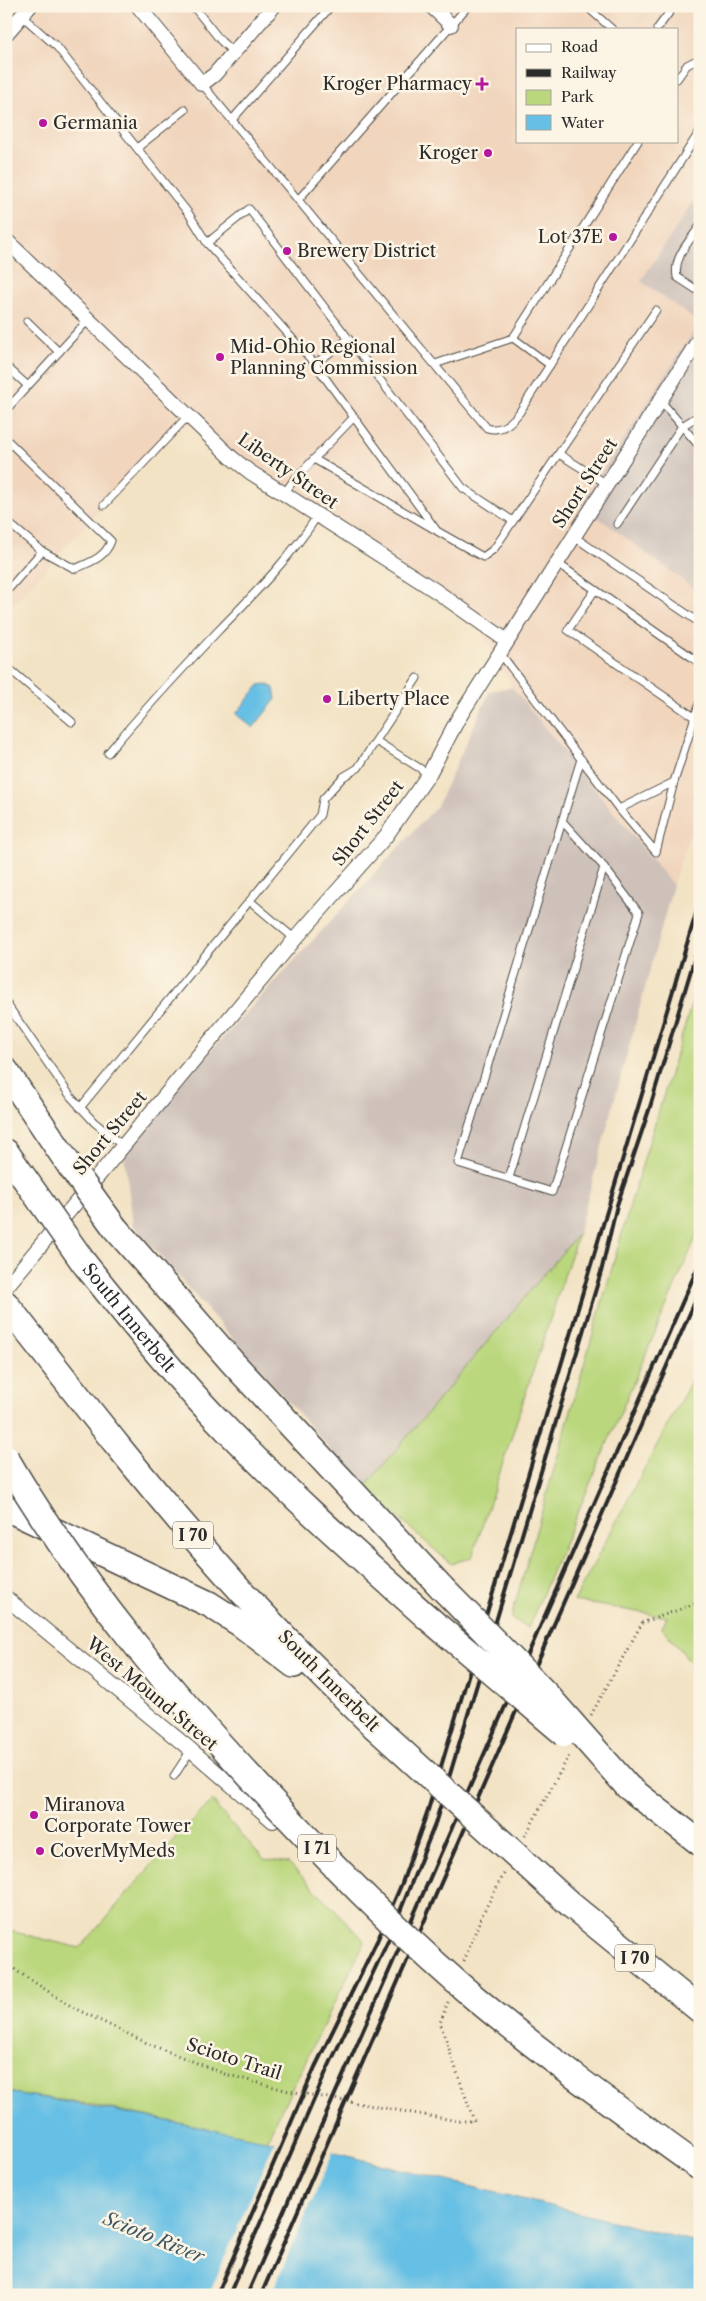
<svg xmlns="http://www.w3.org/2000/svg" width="706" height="2301" viewBox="0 0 706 2301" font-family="'Libre Caslon Text',serif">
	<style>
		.built { fill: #f1d5bd; fill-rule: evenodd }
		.industrial { fill: #cec1ba }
		.green { fill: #bad77d; stroke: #728154 }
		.water { fill: #66bfe4; stroke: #487588 }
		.pier { fill: #f3e3c5 }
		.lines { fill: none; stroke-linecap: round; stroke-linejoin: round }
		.lane-casing { stroke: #494742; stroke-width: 9 }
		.street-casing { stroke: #494742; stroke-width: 16 }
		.highway-casing { stroke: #494742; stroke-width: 28 }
		.path { stroke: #494742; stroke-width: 3; stroke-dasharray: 1 4; stroke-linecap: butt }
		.lane { stroke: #fff; stroke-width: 7 }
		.street { stroke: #fff; stroke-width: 14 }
		.highway { stroke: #fff; stroke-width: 25 }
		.rail { stroke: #2b2b2b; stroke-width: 4 }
		.highway-bridge-casing { stroke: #494742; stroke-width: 28; stroke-linecap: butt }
		.highway-bridge { stroke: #fff; stroke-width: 25 }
		.poi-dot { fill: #b5179e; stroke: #fcf5e5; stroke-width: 2 }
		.labels { text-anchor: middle; stroke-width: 5; stroke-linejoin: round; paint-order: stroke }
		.shield { fill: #fcf5e5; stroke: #6a6863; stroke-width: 1 }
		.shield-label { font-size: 16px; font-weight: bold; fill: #2b2b2b }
		.poi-label { font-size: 18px; fill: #2b2b2b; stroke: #fcf5e5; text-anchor: start }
		.street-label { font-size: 18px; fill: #2b2b2b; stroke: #fcf5e5 }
		.water-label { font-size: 19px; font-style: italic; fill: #3d5762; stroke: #fcf5e5 }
	</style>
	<rect width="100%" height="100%" fill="#fcf5e5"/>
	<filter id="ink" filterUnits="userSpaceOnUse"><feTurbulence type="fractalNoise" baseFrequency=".02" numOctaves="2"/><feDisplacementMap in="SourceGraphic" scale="10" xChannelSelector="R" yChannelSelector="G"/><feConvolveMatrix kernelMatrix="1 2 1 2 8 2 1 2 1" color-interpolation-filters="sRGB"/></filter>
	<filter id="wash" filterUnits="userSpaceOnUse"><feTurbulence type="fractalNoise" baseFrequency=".0096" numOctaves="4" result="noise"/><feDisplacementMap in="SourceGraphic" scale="20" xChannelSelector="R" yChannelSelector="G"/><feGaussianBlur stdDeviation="1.12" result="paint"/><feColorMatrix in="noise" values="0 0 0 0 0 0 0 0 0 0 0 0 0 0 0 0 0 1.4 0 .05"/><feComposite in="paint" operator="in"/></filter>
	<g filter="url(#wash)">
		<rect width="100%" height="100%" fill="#f3e3c5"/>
		<path class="built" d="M6,6H700V191L641,281L700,322L581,505L700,593V803L673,885L512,687L473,616L181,419L6,613ZM517,29H677V141H517Z"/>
		<g class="industrial">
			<polygon points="700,191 700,593 581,505 699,323 641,281"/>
			<polygon points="512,687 673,885 578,1234 364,1488 133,1225 123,1146 437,806 490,691"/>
		</g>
		<g class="green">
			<polygon points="700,976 700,1228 528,1628 511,1618 633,1195"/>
			<polygon points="578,1234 472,1557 451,1564 364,1488"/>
			<polygon points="700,1361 700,1673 662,1628 667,1617 574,1601 690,1383"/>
			<polygon points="213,1800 218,1809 264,1859 289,1863 365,1941 266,2141 88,2104 6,2092 6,1930 80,1948 175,1838"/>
		</g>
		<g class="water">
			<polygon points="266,684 274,688 276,699 253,728 236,714 259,685"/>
			<path d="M6,2092C114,2108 220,2133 327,2151L700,2243V2295H6Z"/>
		</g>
		<polygon class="pier" points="275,2140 334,2150 271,2295 209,2295"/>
	</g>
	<g filter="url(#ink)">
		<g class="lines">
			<g class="lane-casing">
				<g id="lane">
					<polyline points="193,6 221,41 234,53"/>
					<polyline points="586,6 612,29"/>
					<polyline points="22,16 57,47 189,214 207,243 315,364 437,531 483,557 494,549 656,310"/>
					<polyline points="657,29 674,6"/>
					<polyline points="677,79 687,65 695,61 700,64"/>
					<path d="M202,84L487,428C501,432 510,424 519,413L700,131"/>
					<polyline points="232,120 331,6"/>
					<polyline points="137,148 185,110"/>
					<polyline points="298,200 468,6"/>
					<path d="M700,226C689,242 673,257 677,277L700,292"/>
					<polyline points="207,243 249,209 463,488 513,521"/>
					<polyline points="27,321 59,352"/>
					<polyline points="513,338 638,141"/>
					<polyline points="315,364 348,339"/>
					<polyline points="435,364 513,338 550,365"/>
					<polyline points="6,366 28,386"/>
					<polyline points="660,400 700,447"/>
					<polyline points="6,410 89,319"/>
					<path d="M6,439L111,541C105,558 90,562 75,569L42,551"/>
					<polyline points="559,454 607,484"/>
					<polyline points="314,459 434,529"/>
					<polyline points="284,494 293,481 354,417"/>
					<polyline points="104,505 188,416"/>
					<polyline points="6,521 42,551 6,592"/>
					<polyline points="617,524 682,426 700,415"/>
					<polyline points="573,536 700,623"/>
					<polyline points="557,563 700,663"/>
					<polyline points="595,590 568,630 694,717"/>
					<polyline points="500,653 619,809 674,782 700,701"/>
					<polyline points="6,666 72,722"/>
					<polyline points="376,741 429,774"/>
					<path d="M108,753C143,711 180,671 218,631C254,594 290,558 318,515"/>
					<polyline points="581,759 458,1163 552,1192 639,913 604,867"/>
					<polyline points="619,809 656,852 674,782"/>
					<polyline points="250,901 295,939"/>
					<polyline points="6,1003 71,1097 94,1122 123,1146"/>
					<polyline points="80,1108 320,815 323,799 343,777 358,768 417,678"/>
					<polyline points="509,1178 604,867 563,822"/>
					<polyline points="174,1776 191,1750"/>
				</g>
			</g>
			<g class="street-casing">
				<g id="street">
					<polyline points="138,6 202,84 214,75 274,6"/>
					<polyline points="431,6 451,25"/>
					<polyline points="6,34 30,6"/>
					<polyline points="6,240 232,458 250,472 436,591 507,641"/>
					<polyline points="6,1287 295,939 386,836 429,774 458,719 700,338"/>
					<polyline points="6,1598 191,1750 273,1821"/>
				</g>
			</g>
			<g class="highway-casing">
				<g id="highway">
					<polyline points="6,1071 70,1166"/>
					<polyline points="6,1152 41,1202"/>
					<polyline points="115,1228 233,1363 442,1588"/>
					<path id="s1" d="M84,1263C130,1320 175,1377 227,1430C291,1496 360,1557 428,1618"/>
					<path d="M6,1304C80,1399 154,1494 234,1583C279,1633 327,1680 375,1727"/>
					<polyline points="6,1508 209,1604 242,1625 294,1665"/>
					<polyline points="628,1787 700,1843"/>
					<polyline points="571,1905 700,2010"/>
				</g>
			</g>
			<g class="path">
				<polyline points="591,1715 642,1623 700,1602"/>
				<polyline points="525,1836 570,1754"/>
				<polyline points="464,1961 482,1915 505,1872"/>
				<polyline points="6,1964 74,2008 149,2044 225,2074 289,2091 458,2121 474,2121 440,2023 448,2002"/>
			</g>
			<use href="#lane" class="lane"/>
			<use href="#street" class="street"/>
			<use href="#highway" class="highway"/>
			<g class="rail">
				<polyline points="217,2295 315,2067 377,1941 402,1883 428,1810 700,900"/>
				<polyline points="229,2295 326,2072 389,1939 435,1824 601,1272 617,1205 650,1107 700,940"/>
				<polyline points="247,2295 700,1262"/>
				<polyline points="261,2295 700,1290"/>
			</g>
			<g class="highway-bridge-casing">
				<g id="highway-bridge">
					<polyline points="70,1166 115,1228"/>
					<polyline points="41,1202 84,1263"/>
					<path d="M6,1458C81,1587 179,1702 281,1810C343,1876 406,1940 475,1998C547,2058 624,2113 700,2168"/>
					<polyline points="442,1588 546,1694 628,1787"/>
					<polyline points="428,1618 565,1734"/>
					<polyline points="375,1727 571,1905"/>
				</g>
			</g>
			<use href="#highway-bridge" class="highway-bridge"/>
		</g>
	</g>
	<g class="poi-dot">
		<path d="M479.5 76.5h5v5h5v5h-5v5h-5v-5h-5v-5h5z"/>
		<circle cx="43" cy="123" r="5"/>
		<circle cx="488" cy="153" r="5"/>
		<circle cx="613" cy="237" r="5"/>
		<circle cx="287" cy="251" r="5"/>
		<circle cx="220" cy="357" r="5"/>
		<circle cx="327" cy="699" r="5"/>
		<circle cx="34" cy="1815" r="5"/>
		<circle cx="40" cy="1851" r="5"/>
	</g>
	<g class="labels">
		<g class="shield">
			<rect x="173" y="1521.5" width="40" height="27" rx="4"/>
			<rect x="298" y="1834.5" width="38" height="27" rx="4"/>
			<rect x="615" y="1944.5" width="40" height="27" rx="4"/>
		</g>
		<g class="shield-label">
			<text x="193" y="1541">I 70</text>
			<text x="317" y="1854">I 71</text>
			<text x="635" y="1964">I 70</text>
		</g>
		<g class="poi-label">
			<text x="472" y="90" text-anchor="end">Kroger Pharmacy</text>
			<text x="53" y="129">Germania</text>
			<text x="478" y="159" text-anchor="end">Kroger</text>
			<text x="603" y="243" text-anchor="end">Lot 37E</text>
			<text x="297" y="257">Brewery District</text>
			<text x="230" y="353">Mid-Ohio Regional<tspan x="230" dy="21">Planning Commission</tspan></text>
			<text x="337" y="705">Liberty Place</text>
			<text x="44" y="1811">Miranova<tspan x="44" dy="21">Corporate Tower</tspan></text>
			<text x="50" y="1857">CoverMyMeds</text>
		</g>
		<g class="street-label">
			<text transform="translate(288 471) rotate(35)" y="6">Liberty Street</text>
			<text transform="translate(585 483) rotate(-57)" y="6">Short Street</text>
			<text transform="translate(368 823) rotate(-52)" y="6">Short Street</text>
			<text transform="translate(110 1133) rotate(-50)" y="6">Short Street</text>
			<text dy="6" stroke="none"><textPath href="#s1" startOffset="71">South Innerbelt</textPath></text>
			<text transform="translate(329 1681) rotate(45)" y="6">South Innerbelt</text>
			<text transform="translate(152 1694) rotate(40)" y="6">West Mound Street</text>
			<text transform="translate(234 2059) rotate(18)" y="6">Scioto Trail</text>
		</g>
		<g class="water-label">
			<text transform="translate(154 2237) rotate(22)" y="7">Scioto River</text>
		</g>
	</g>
	<rect width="706" height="2301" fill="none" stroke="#fcf5e5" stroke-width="25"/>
	<rect x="516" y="28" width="162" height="115" fill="#fcf5e5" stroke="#a8a49b"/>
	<rect x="526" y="44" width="25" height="8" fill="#ffffff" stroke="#a8a49b"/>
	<text x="561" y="52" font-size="15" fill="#2b2b2b">Road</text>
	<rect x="526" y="69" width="25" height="8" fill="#2b2b2b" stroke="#a8a49b"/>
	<text x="561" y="78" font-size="15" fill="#2b2b2b">Railway</text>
	<rect x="526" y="90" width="25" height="15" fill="#bad77d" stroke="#a8a49b"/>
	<text x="561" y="102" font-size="15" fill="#2b2b2b">Park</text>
	<rect x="526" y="115" width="25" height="15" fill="#66bfe4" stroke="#a8a49b"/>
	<text x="561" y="128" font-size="15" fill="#2b2b2b">Water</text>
</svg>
